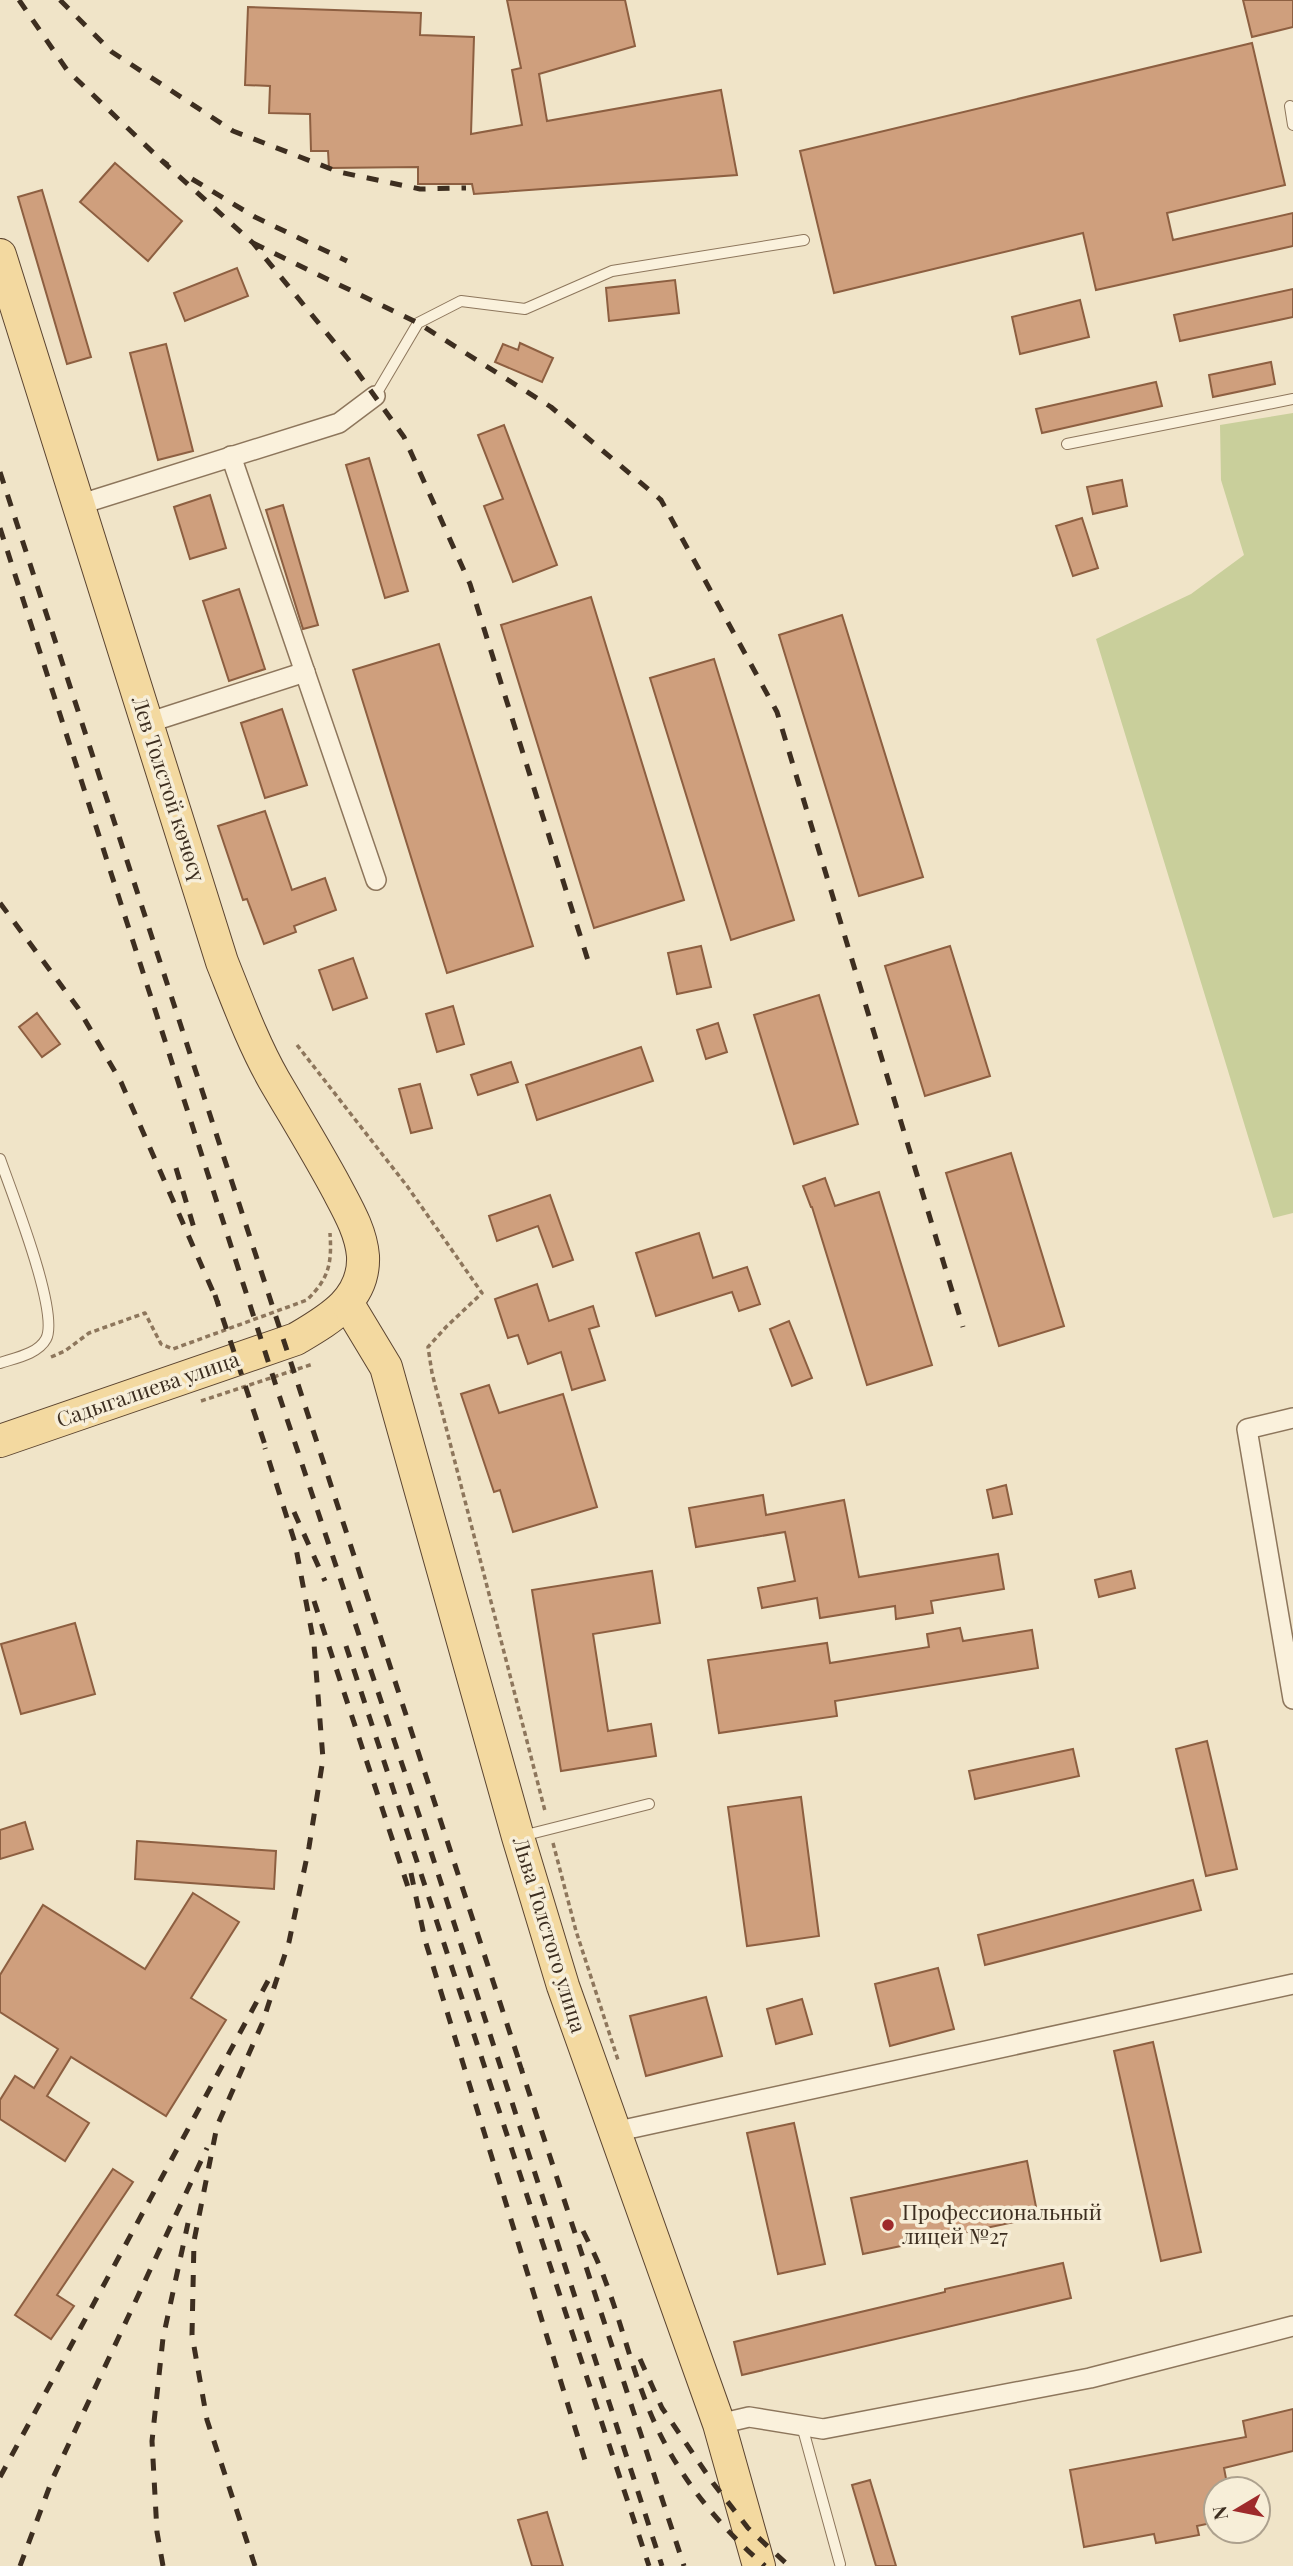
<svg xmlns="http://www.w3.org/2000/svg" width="1293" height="2566" viewBox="0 0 1293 2566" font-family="'Playfair Display',serif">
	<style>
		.green { fill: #c9cf9b }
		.building { fill: #cf9f7d; stroke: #8d5f41; stroke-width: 2 }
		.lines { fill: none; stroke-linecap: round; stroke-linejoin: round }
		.service-casing { stroke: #8d765c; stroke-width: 12 }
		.minor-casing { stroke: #8d765c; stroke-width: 22 }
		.primary-casing { stroke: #5b4430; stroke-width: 34 }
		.path { stroke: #8d765c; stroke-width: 3.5; stroke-dasharray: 5 3.5; stroke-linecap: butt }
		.service { stroke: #faf1dc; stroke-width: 10 }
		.minor { stroke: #faf1dc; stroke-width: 19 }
		.primary { stroke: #f3d9a0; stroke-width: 32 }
		.rail { stroke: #3d2e20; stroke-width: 5; stroke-dasharray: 12 12; stroke-linecap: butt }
		.poi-dot { fill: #9e2a2b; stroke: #f7eed8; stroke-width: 2.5 }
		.labels { text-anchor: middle; stroke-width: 7; stroke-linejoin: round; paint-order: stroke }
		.street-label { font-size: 21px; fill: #3d2e20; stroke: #f7eed8 }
		.poi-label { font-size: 21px; fill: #3d2e20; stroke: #f7eed8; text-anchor: start }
	</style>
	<rect width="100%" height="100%" fill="#f0e4c8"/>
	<polygon class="green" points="1293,413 1293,1213 1273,1218 1096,639 1191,594 1244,555 1221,480 1220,425"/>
	<g class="building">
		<polygon points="507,0 625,0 635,46 539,74 547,121 721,90 737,175 474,194 472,184 418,184 418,167 329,168 328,151 311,151 310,114 269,113 270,86 245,85 248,7 421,13 420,35 474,37 471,134 522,125 512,70 521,68"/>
		<polygon points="1243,0 1293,0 1293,27 1252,37"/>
		<polygon points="1252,43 1285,185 1167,213 1173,240 1293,213 1293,246 1096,290 1083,233 834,293 800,151"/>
		<polygon points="115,163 182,221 148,261 80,202"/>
		<polygon points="42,190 91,357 67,364 18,197"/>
		<polygon points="237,268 248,296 185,321 174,293"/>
		<polygon points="675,280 679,313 609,321 606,288"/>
		<polygon points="1293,289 1293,317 1180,341 1174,315"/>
		<polygon points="1080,300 1089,337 1020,354 1012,317"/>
		<polygon points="520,343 553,358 542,382 495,362 503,344 518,350"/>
		<polygon points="166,344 193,451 158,460 130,353"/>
		<polygon points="1271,362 1275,384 1213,397 1209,375"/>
		<polygon points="1156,382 1162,406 1042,433 1036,409"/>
		<polygon points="504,425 557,565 513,582 484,506 503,499 478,435"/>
		<polygon points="369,458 408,591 385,598 346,465"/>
		<polygon points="1122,480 1127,506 1093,514 1087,487"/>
		<polygon points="210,495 226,548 190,559 174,507"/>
		<polygon points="283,505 318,625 303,629 266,510"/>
		<polygon points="1082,518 1098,568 1073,576 1056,526"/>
		<polygon points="239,589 265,669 229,681 203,601"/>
		<polygon points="591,597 684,900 594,928 501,625"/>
		<polygon points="842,615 923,877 859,896 779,635"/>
		<polygon points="439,644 533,946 447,973 353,670"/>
		<polygon points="714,659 794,920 731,940 650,678"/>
		<polygon points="282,709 307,785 265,798 241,723"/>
		<polygon points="265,811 292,890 325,878 336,910 294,926 296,932 264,944 247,899 243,900 218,826"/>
		<polygon points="701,946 711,987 677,994 668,953"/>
		<polygon points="950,946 990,1076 925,1096 885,966"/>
		<polygon points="353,958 367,998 333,1010 319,970"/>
		<polygon points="819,995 858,1124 794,1144 754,1015"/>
		<polygon points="453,1006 464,1044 437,1052 426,1014"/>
		<polygon points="37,1013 60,1044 42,1057 19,1027"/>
		<polygon points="718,1023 727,1052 706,1059 697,1030"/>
		<polygon points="641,1047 653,1081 537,1120 526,1085"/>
		<polygon points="511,1062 518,1082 478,1095 471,1075"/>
		<polygon points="420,1084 432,1128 411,1133 399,1089"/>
		<polygon points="1011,1153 1064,1326 999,1346 946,1173"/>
		<polygon points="825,1178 835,1206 879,1192 932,1365 867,1385 812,1207 811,1207 803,1186"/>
		<polygon points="550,1195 573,1260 553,1267 538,1226 497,1241 489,1216"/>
		<polygon points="699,1233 713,1278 747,1267 760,1304 739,1311 732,1292 656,1316 636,1253"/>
		<polygon points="537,1284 549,1321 593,1306 599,1326 589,1329 605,1380 572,1390 561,1352 528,1364 518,1335 508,1338 495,1299"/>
		<polygon points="789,1321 812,1378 792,1386 770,1329"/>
		<polygon points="489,1385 499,1413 563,1394 597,1507 513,1532 500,1490 494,1492 461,1394"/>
		<polygon points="1006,1485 1012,1514 993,1518 987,1490"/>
		<polygon points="763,1495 766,1515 844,1500 859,1577 998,1554 1004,1589 931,1601 933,1613 896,1619 895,1606 820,1618 817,1598 762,1608 758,1588 795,1581 785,1532 696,1547 689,1508"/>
		<polygon points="652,1571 660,1623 593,1634 608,1731 651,1724 656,1756 561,1771 532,1590"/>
		<polygon points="1131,1571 1135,1588 1099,1597 1095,1580"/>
		<polygon points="75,1623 95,1694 21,1714 1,1644"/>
		<polygon points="960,1628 963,1641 1032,1630 1038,1668 835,1701 837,1716 719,1733 708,1660 827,1643 830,1663 929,1647 927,1634"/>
		<polygon points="1207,1741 1237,1869 1206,1876 1176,1749"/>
		<polygon points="1073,1749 1079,1776 975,1799 969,1771"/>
		<polygon points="801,1797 819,1936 747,1946 728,1807"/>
		<polygon points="25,1822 33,1849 0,1859 0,1830"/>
		<polygon points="137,1841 276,1851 274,1889 135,1879"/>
		<polygon points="1193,1880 1201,1910 985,1965 978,1935"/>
		<polygon points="193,1893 239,1922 191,1998 226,2020 166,2116 71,2057 47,2096 89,2123 65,2161 0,2119 0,2100 15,2076 34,2088 58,2049 0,2012 0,1975 43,1905 145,1969"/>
		<polygon points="938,1968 954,2029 890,2046 875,1984"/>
		<polygon points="706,1997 722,2056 646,2076 630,2016"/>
		<polygon points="802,1999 812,2034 776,2044 767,2009"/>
		<polygon points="1153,2042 1201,2252 1161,2261 1114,2051"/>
		<polygon points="794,2123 825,2264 778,2274 747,2133"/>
		<polygon points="1027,2161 1038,2217 863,2254 851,2198"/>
		<polygon points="113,2169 133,2182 57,2295 74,2306 51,2339 15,2315"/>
		<polygon points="1063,2263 1071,2298 742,2375 734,2342 945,2292 945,2289"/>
		<polygon points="1293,2409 1293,2451 1224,2468 1228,2489 1216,2489 1216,2522 1197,2526 1199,2535 1156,2543 1154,2534 1084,2547 1070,2470 1246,2437 1243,2421"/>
		<polygon points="870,2480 896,2566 876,2566 852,2485"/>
		<polygon points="547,2512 563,2566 532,2566 518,2520"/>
	</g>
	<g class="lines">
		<g class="service-casing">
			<g id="service">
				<polyline points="1290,106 1293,125"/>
				<polyline points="375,396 418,323 461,301 525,309 612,271 804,240"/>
				<polyline points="1067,444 1293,399"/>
				<path d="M0,1159C11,1191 60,1313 46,1339C38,1354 15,1358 0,1363"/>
				<polyline points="522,1836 649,1804"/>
				<polyline points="802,2426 840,2564"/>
			</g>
		</g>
		<g class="minor-casing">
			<g id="minor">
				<polyline points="231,456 376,880"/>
				<polyline points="78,505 339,423 375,396"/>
				<polyline points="147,723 305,672"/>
				<polyline points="1293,1418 1247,1429 1293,1699"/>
				<polyline points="614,2132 1293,1984"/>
				<polyline points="719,2424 749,2417 823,2429 1090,2378 1293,2326"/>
			</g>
		</g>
		<g class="primary-casing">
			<g id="primary">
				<path d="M0,255L222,962C238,1002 253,1043 274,1080C295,1116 316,1150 336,1187C347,1208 361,1231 363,1256C365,1300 328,1320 296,1339L0,1441"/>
				<polyline points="348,1304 386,1367 518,1837 563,1986 719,2424 759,2566"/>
			</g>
		</g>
		<g class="path">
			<polyline points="297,1045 407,1186 482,1293 446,1327 428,1347 432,1373 545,1811"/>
			<path d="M51,1357L65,1351L89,1333L145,1313L161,1344L173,1349L307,1300C329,1278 332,1264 330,1233"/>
			<polyline points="201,1401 313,1364"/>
			<polyline points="553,1843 576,1931 618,2060"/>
		</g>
		<use href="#service" class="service"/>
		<use href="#minor" class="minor"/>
		<use href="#primary" class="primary"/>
		<g class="rail">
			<polyline points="19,0 67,70 161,160 168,165"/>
			<polyline points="60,0 112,52 233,131 339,172 420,189 466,188"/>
			<polyline points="161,160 253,243 348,359 404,437 470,584 590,967"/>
			<polyline points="192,179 255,217 347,261"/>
			<polyline points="253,243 418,323 551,407 661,500 777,712 963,1327"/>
			<polyline points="0,472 522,2070"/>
			<polyline points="0,528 278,1392 421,1821 662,2566"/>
			<polyline points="0,903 78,1008 121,1082 218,1303"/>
			<polyline points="176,1168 194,1228"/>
			<polyline points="215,1295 268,1454"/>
			<polyline points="294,1512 325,1581"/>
			<polyline points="314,1601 408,1887"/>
			<polyline points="346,1646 649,2566"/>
			<polyline points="411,1873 425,1940 588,2470"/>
			<polyline points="519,2062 684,2566"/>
			<path d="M583,2231C591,2247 599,2263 605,2280C624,2330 635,2383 659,2432C684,2483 722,2529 765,2566"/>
			<polyline points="640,2359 662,2408 713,2483 748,2528 789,2566"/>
			<polyline points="0,2477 269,1979"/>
			<polyline points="20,2566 52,2480 207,2148"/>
			<polyline points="163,2566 157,2532 152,2441 163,2338 188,2223"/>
			<polyline points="255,2566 207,2420 192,2335 194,2241 217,2126 262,2024 289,1942 309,1847 323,1759 314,1644 295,1543 265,1448"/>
		</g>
	</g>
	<circle class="poi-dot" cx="888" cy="2225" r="7"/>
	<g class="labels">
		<g class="street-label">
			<text transform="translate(168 789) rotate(72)" y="7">Лев Толстой көчөсү</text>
			<text transform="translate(148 1390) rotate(-19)" y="7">Садыгалиева улица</text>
			<text transform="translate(549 1935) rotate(73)" y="7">Льва Толстого улица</text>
		</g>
		<g class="poi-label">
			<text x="902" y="2220">Профессиональный<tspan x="902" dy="24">лицей №27</tspan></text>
		</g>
	</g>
	<g transform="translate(1237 2510) rotate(260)"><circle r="33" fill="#f7eed8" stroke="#ada18e" stroke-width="2"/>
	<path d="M0-5L12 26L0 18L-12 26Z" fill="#9e2a2b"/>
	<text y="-10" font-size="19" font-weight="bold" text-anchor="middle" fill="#3d2e20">N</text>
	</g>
</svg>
